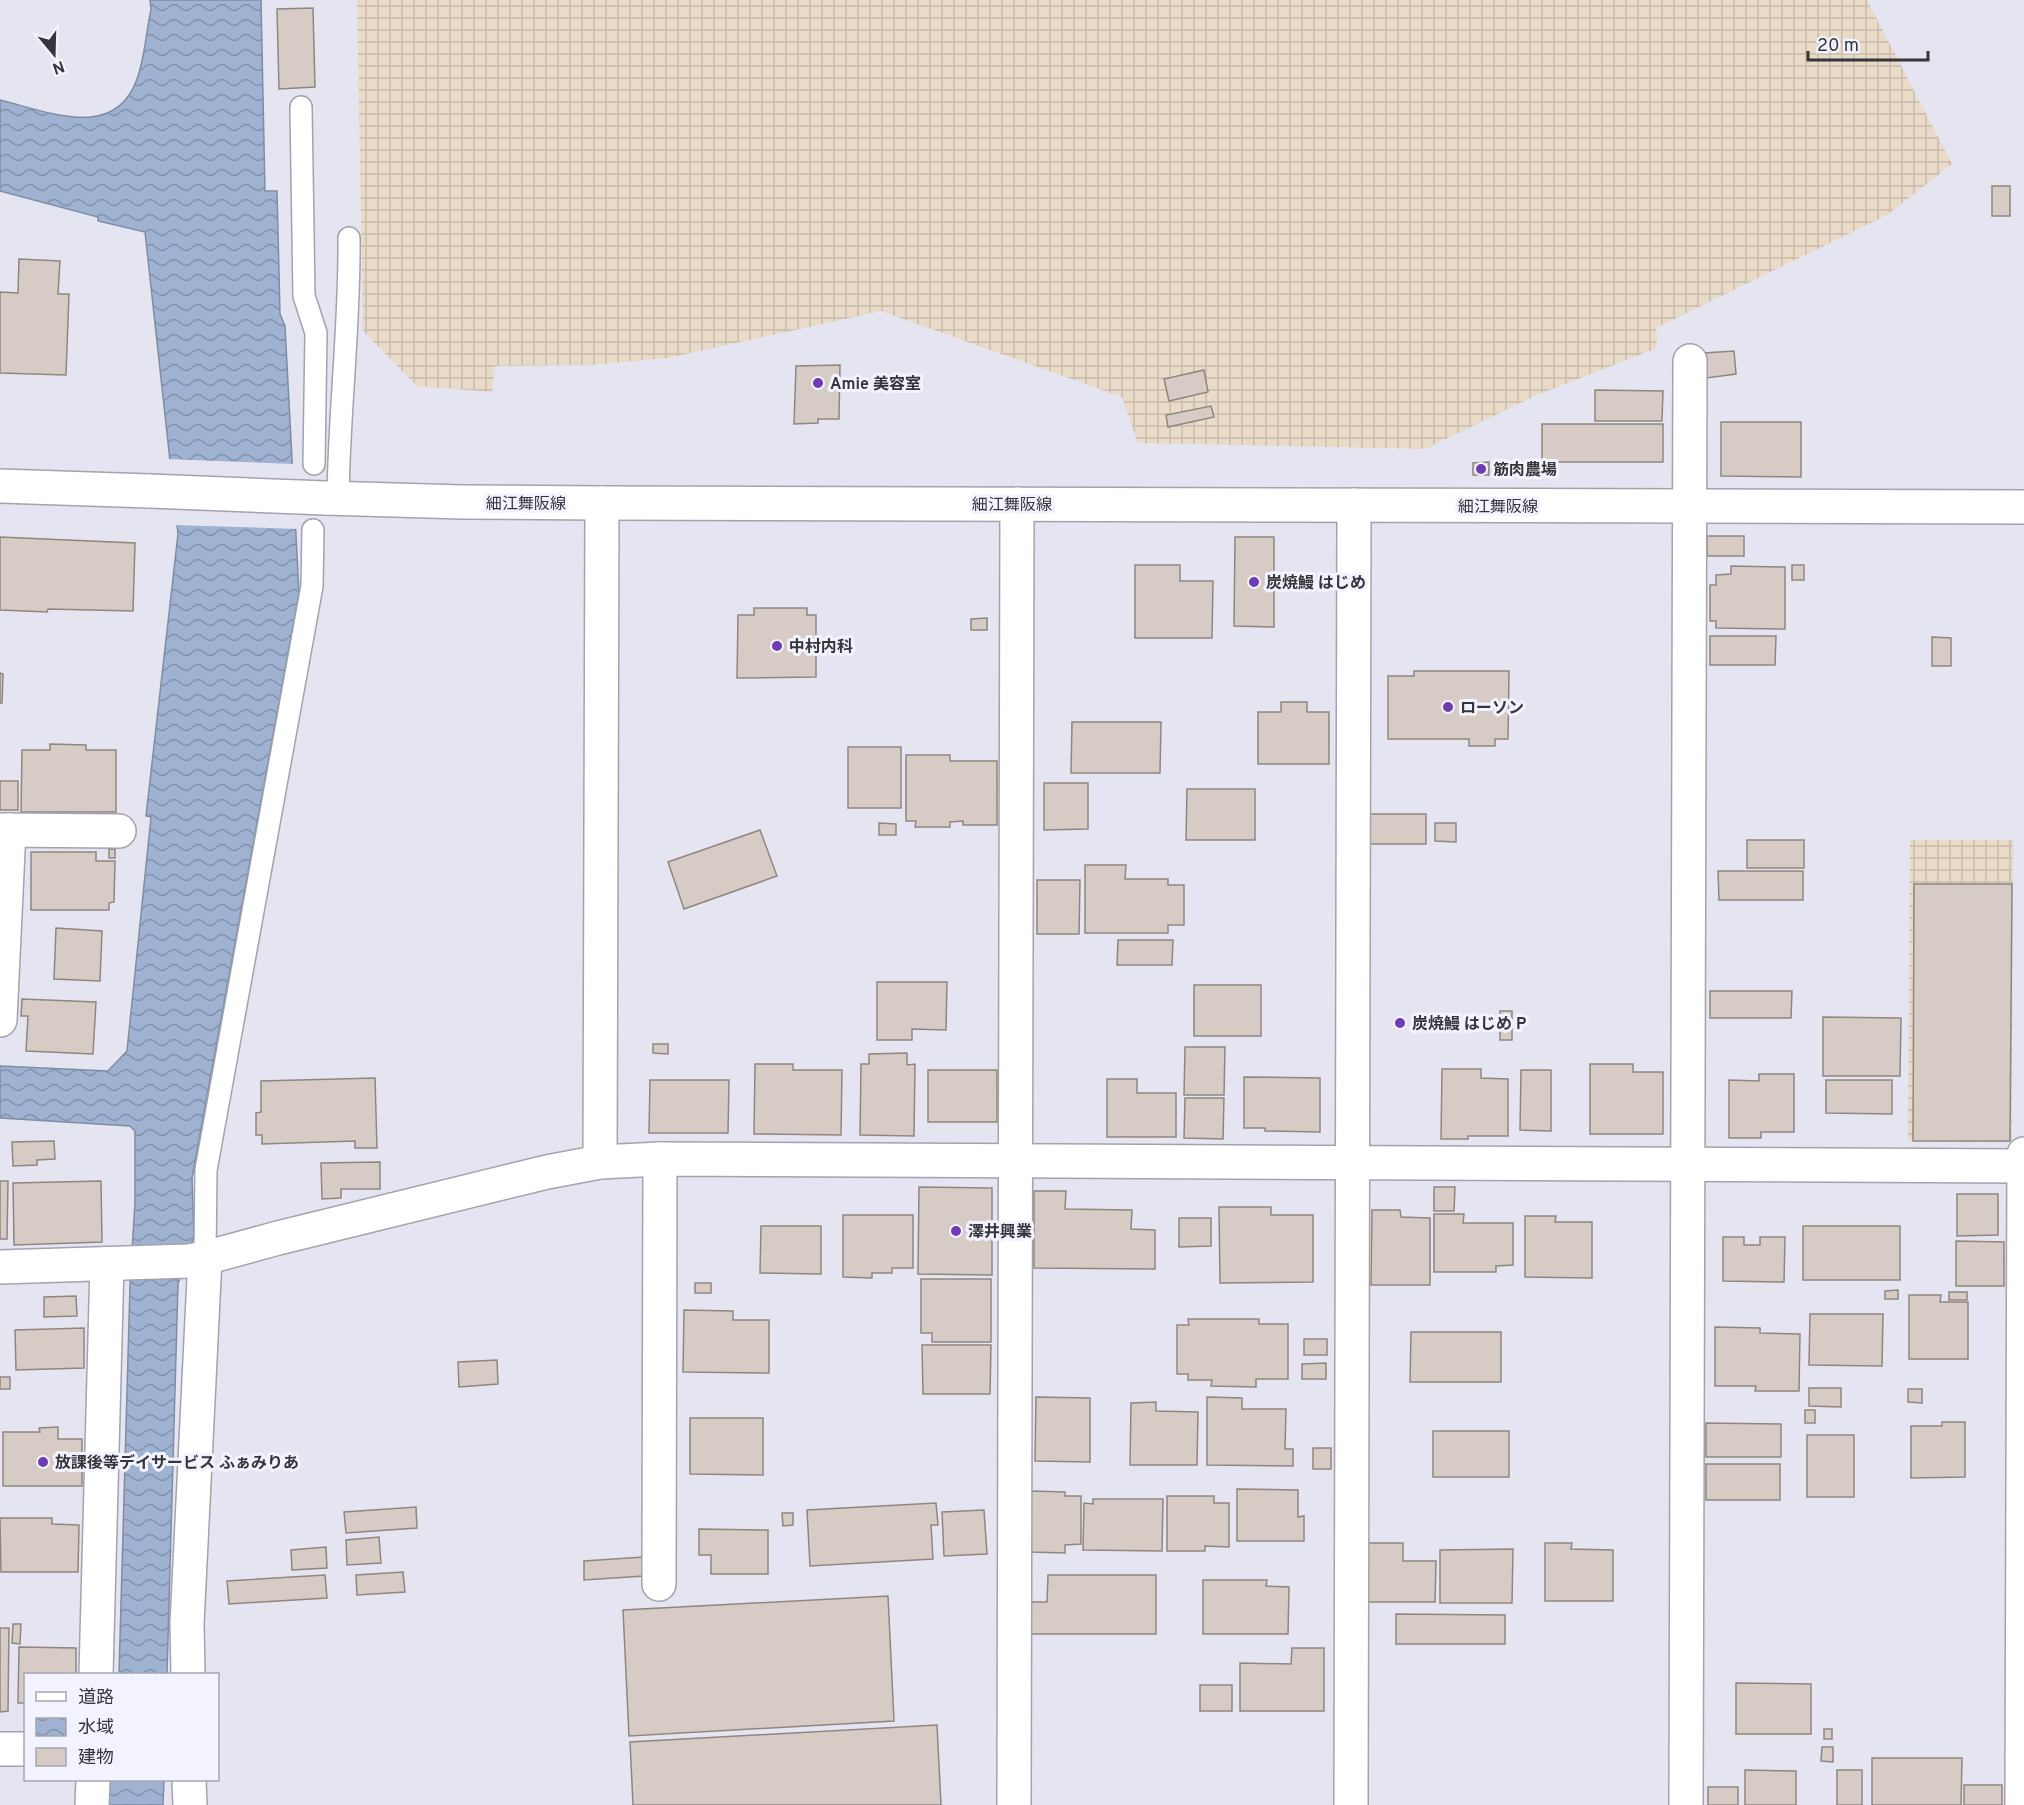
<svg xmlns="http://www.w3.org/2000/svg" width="2024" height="1805" viewBox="0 0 2024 1805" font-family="Overpass,'Noto Sans JP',sans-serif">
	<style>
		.industrial { fill: url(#industrial-grid) }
		.water { fill: url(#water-waves); stroke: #7f8da4; stroke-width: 1.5 }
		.pier { fill: #e5e5f1 }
		.building { fill: #d6cbc5; stroke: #908680; stroke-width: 1.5 }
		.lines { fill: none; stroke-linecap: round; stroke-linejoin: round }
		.service-casing { stroke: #a2a3ae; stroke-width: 24 }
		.minor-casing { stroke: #a2a3ae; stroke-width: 36 }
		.tertiary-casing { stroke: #a2a3ae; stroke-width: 36 }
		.primary-casing { stroke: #a2a3ae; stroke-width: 36 }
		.service { stroke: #fff; stroke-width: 21 }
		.minor { stroke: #fff; stroke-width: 33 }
		.tertiary { stroke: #fff; stroke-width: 33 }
		.primary { stroke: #fff; stroke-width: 33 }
		.primary-bridge-casing { stroke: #a2a3ae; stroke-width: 36; stroke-linecap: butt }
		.primary-bridge { stroke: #fff; stroke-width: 33 }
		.poi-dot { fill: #6f3cb3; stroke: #f2f3fe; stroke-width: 2 }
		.labels { text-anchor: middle; stroke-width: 6; stroke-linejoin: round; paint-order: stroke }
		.poi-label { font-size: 16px; font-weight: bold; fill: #35363a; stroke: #f2f3fe; text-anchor: start }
		.street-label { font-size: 16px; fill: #35363a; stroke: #f2f3fe }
	</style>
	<defs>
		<pattern id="industrial-grid" width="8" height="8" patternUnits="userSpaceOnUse" patternTransform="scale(1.5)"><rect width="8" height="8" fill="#eadac8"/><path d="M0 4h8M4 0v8" fill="none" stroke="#c9bcad"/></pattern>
		<pattern id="water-waves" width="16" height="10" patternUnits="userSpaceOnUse" patternTransform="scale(1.5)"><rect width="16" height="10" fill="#9fb2d2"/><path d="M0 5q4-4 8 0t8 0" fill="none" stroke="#8292ab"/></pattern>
	</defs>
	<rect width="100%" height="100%" fill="#e5e5f1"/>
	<g class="industrial">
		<polygon points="357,0 1867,0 1952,164 1887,215 1656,328 1657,348 1537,395 1425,449 1138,443 1122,397 881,311 668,358 592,365 495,366 492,392 417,386 363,331"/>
		<polygon points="1910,840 2013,840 2012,1142 1908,1141"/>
	</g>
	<g class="water">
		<path d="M150,0H261L265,191H277L280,314L285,326L299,593L192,1178L194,1236L178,1284L167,1674H119L130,1285L135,1202V1131L130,1126L0,1118V1066L108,1071L127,1051L151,817L146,816L178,534L145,232L98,221V217L0,191V100C46,111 115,142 137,79C145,57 146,32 151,10Z"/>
		<polygon points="109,1780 164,1780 163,1805 108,1805"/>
	</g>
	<polygon class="pier" points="167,459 295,464 299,529 174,525"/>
	<g class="building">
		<polygon points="313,8 315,87 279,89 277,9"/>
		<rect x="1992" y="186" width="18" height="30"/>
		<polygon points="19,259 60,261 58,294 69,294 66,375 0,373 0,292 18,293"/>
		<polygon points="1734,351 1736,374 1706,378 1704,353"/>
		<polygon points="840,365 839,419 818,419 818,423 794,424 796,366"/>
		<polygon points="1204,370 1208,392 1169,401 1164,379"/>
		<polygon points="1595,390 1663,391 1662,421 1595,421"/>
		<polygon points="1211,406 1214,417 1168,427 1166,415"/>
		<polygon points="1721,422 1801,422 1801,477 1721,476"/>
		<rect x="1542" y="424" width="121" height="38"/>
		<polygon points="1489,462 1489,475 1473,475 1473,463"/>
		<rect x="1707" y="536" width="37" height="20"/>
		<polygon points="0,537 135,543 133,611 48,609 47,612 0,610"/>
		<polygon points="1235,537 1274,537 1274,627 1234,626"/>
		<polygon points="1135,565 1180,565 1180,581 1213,581 1212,638 1135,638"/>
		<rect x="1792" y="565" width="12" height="15"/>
		<polygon points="1731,566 1785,567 1785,629 1716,628 1716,621 1710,621 1710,585 1716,585 1716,575 1731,574"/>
		<polygon points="754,608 807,608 807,615 816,615 816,677 737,678 738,615 754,615"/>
		<polygon points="987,618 987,630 971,630 971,619"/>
		<polygon points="1710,636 1776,636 1775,665 1710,665"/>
		<polygon points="1932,637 1951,638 1951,666 1932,666"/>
		<polygon points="1414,671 1509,671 1508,739 1495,739 1495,746 1469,746 1469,739 1388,739 1388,676 1414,676"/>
		<polygon points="0,673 3,674 2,703 0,703"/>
		<polygon points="1281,702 1307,702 1307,712 1329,712 1329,764 1258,764 1258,712 1281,712"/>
		<polygon points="1072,722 1161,722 1160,773 1071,773"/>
		<polygon points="50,744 86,745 86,750 116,750 116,812 21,812 22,750 50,750"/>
		<rect x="848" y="747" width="53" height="61"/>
		<polygon points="906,755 950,755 950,761 997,761 997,825 963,825 963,821 950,822 950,827 915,827 916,821 906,821"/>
		<rect x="0" y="781" width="18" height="29"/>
		<polygon points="1044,783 1088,783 1088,829 1044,830"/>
		<polygon points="1187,789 1255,789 1255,840 1186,840"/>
		<rect x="1370" y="814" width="56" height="30"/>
		<polygon points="879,823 896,824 896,835 879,835"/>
		<polygon points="1435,823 1456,823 1456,842 1435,841"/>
		<polygon points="760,830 777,876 684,909 668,862"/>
		<rect x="1747" y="840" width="57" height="28"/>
		<rect x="109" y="849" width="6" height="9"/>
		<polygon points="31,852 96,852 96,861 115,861 114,902 109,903 109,910 31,910"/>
		<polygon points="1085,865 1126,865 1125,879 1168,879 1168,885 1184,885 1184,925 1168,925 1168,933 1085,933"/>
		<polygon points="1718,871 1803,871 1803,900 1719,900"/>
		<polygon points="1037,880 1080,880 1079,934 1037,934"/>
		<polygon points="1914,884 2012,884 2010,1141 1913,1141"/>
		<polygon points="56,928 102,931 100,981 54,979"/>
		<polygon points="1118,940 1173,940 1172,965 1117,965"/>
		<polygon points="877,982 947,982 946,1030 912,1029 912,1040 877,1040"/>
		<rect x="1194" y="985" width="67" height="51"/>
		<polygon points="1710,991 1792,991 1791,1018 1710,1018"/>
		<polygon points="22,999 96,1002 93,1054 26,1051 28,1016 21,1016"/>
		<rect x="1500" y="1011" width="12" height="29"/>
		<polygon points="1823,1017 1901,1018 1900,1076 1823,1076"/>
		<polygon points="653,1044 668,1044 668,1054 653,1053"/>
		<polygon points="1185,1047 1225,1047 1224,1095 1184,1095"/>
		<polygon points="907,1053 907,1065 915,1064 914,1136 860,1135 861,1064 869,1064 869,1054"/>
		<polygon points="755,1064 793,1064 793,1070 842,1070 841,1135 754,1134"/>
		<polygon points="1590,1064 1633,1064 1633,1072 1663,1072 1663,1134 1590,1134"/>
		<polygon points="1442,1069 1481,1069 1481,1078 1508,1079 1508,1136 1468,1136 1468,1139 1441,1139"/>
		<rect x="928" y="1070" width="69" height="52"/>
		<polygon points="1521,1070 1551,1070 1551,1131 1520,1130"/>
		<polygon points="1759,1074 1794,1074 1794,1132 1761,1132 1761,1138 1729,1138 1729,1080 1759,1081"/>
		<polygon points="1244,1077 1320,1078 1320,1132 1265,1131 1265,1128 1244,1128"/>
		<polygon points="375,1078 377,1148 355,1148 355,1141 262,1144 262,1135 256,1135 256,1113 261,1112 261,1081"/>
		<polygon points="1107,1079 1137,1079 1137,1093 1176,1093 1176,1137 1107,1137"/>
		<polygon points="650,1080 729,1080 728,1133 649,1133"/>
		<polygon points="1826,1080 1892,1080 1892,1114 1826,1113"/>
		<polygon points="1185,1098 1224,1098 1223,1139 1184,1138"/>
		<polygon points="54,1141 55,1159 37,1160 37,1165 13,1166 12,1142"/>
		<polygon points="380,1162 380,1189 341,1189 341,1198 322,1199 321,1163"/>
		<polygon points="0,1181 8,1181 7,1239 0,1239"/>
		<polygon points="101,1181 102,1242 14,1245 13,1183"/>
		<polygon points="919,1187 992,1188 992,1275 918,1274"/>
		<polygon points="1434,1187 1455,1187 1454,1211 1434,1211"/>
		<polygon points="1034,1191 1066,1191 1065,1209 1132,1210 1131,1229 1155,1230 1155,1269 1034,1268"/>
		<polygon points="1957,1194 1998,1194 1998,1235 1957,1236"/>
		<polygon points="1219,1207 1271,1207 1271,1215 1313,1215 1313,1282 1220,1283"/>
		<polygon points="1372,1210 1400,1210 1401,1217 1430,1218 1430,1285 1371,1285"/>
		<polygon points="1434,1214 1464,1214 1463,1223 1513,1223 1513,1265 1496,1266 1496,1272 1434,1272"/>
		<polygon points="843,1215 913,1215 913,1268 892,1268 892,1273 872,1273 872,1278 843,1277"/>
		<polygon points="1525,1216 1556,1216 1555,1222 1592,1222 1592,1278 1525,1277"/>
		<polygon points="1179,1218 1211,1218 1211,1246 1179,1247"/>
		<polygon points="761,1226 821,1226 821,1274 760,1273"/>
		<rect x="1803" y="1226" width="97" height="54"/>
		<polygon points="1723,1237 1744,1237 1744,1245 1760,1245 1760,1237 1785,1237 1784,1282 1723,1281"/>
		<polygon points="1956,1241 2004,1242 2004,1286 1956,1286"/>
		<polygon points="921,1279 991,1279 991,1342 932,1342 932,1333 921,1333"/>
		<rect x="695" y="1283" width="16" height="10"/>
		<polygon points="1898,1290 1898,1299 1885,1299 1885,1291"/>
		<rect x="1949" y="1292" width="18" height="8"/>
		<polygon points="1909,1295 1941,1295 1940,1302 1968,1302 1968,1359 1909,1359"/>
		<polygon points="76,1296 77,1316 44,1317 44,1297"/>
		<polygon points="684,1310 733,1311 733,1320 769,1320 769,1373 683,1372"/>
		<polygon points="1810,1314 1883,1314 1882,1366 1809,1365"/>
		<polygon points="1188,1319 1259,1319 1259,1324 1288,1324 1288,1379 1256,1379 1256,1387 1211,1386 1212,1380 1188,1380 1188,1374 1177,1374 1177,1325 1189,1325"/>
		<polygon points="1715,1327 1760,1328 1760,1333 1800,1334 1799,1391 1755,1391 1756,1386 1715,1386"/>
		<polygon points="84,1328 84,1368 16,1370 15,1330"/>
		<polygon points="1411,1332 1501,1332 1501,1382 1410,1382"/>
		<rect x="1304" y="1339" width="23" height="16"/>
		<polygon points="922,1345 991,1345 990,1394 923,1394"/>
		<polygon points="497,1360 498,1384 459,1387 458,1362"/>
		<polygon points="1326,1363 1326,1379 1302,1379 1302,1364"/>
		<rect x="0" y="1377" width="10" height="12"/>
		<polygon points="1809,1388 1841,1388 1841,1407 1809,1406"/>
		<polygon points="1908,1389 1922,1389 1922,1403 1908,1402"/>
		<polygon points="1036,1397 1090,1398 1090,1462 1035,1461"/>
		<polygon points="1207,1397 1242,1398 1242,1409 1286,1409 1285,1449 1293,1449 1293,1466 1207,1465"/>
		<polygon points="1156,1402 1156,1411 1198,1412 1197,1465 1130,1465 1131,1403"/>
		<rect x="1805" y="1410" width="10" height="13"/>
		<polygon points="690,1418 763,1418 763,1475 690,1474"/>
		<polygon points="1942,1422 1965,1422 1965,1477 1911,1478 1911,1426 1942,1426"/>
		<polygon points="1706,1423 1781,1424 1781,1457 1706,1457"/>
		<polygon points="58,1427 58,1439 82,1439 82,1486 3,1486 3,1432 40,1432 39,1428"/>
		<rect x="1433" y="1431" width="76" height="46"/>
		<rect x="1807" y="1435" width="47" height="62"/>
		<rect x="1313" y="1448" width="18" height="21"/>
		<rect x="1706" y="1464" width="74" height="36"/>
		<polygon points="1237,1489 1298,1490 1298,1517 1304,1516 1304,1541 1237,1541"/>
		<polygon points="1031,1491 1065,1492 1065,1496 1081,1496 1081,1544 1065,1545 1065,1553 1031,1552"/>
		<polygon points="1167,1496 1214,1496 1214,1503 1229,1503 1229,1547 1205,1546 1205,1551 1167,1551"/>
		<polygon points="1093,1499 1163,1499 1162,1551 1083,1550 1084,1503 1093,1504"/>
		<polygon points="936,1503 938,1525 931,1525 933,1559 810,1566 807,1510"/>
		<polygon points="416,1507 417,1528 346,1533 344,1512"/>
		<polygon points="984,1510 987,1554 944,1556 942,1512"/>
		<polygon points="782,1513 793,1513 793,1525 783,1526"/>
		<polygon points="0,1518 52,1518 52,1524 79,1525 78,1572 1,1572"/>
		<polygon points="699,1529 768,1530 768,1574 711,1574 711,1555 699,1555"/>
		<polygon points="379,1537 381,1563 347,1565 346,1540"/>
		<polygon points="1367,1543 1403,1543 1403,1561 1436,1561 1435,1602 1366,1602"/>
		<polygon points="1545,1543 1572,1543 1571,1549 1613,1550 1613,1601 1545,1601"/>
		<polygon points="326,1547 327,1568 292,1570 291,1550"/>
		<polygon points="1513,1549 1512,1603 1440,1603 1440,1550"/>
		<polygon points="643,1557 644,1576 584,1580 584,1561"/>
		<polygon points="403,1572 405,1592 357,1595 356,1575"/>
		<polygon points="325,1575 327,1598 229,1604 227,1581"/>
		<polygon points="1048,1575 1156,1575 1156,1634 1031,1634 1031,1602 1047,1602"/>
		<polygon points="1203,1580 1267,1580 1266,1586 1289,1587 1288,1634 1203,1634"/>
		<polygon points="888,1596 894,1721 629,1736 623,1610"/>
		<polygon points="1396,1614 1505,1615 1505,1644 1396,1644"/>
		<polygon points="13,1624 21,1624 20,1644 12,1643"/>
		<polygon points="0,1628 9,1628 8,1711 0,1712"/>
		<polygon points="19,1647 76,1648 76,1674 26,1674 26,1703 18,1703"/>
		<polygon points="1292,1648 1324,1648 1324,1711 1240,1711 1240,1663 1291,1664"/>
		<polygon points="1736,1683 1811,1684 1811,1734 1736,1734"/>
		<rect x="1200" y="1685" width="32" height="26"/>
		<polygon points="937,1725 941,1805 633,1805 630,1742"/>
		<rect x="1824" y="1729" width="8" height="10"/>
		<polygon points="1822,1747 1833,1747 1833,1762 1821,1761"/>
		<polygon points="1872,1758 1962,1758 1961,1805 1872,1805"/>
		<polygon points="1745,1770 1796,1771 1796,1805 1745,1805"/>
		<rect x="1837" y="1770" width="25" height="35"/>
		<rect x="1964" y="1785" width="38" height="20"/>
		<rect x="1708" y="1787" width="30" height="18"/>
	</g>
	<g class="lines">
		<g class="service-casing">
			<g id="service">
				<polyline points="301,107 304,296 316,333 314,464"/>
				<path d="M338,498C339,411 350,325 349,238"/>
				<polyline points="205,1258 206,1170 312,586 313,530"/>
			</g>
		</g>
		<g class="minor-casing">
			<g id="minor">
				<polyline points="0,830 119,831"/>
				<polyline points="0,1020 9,830"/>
				<polyline points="600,1162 602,503"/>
				<polyline points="0,1267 188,1261 205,1258 187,1624 188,1674"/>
				<polyline points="659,1584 660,1159"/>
				<polyline points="96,1674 107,1264"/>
				<polyline points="0,1749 26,1749"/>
				<polyline points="189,1780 190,1805"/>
				<polyline points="92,1805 93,1780"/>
				<polyline points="1014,1805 1017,504"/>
				<polyline points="1351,1805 1354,505"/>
				<polyline points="1686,1805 1690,361"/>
				<polyline points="2022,1805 2024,1154"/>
			</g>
		</g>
		<g class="tertiary-casing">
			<polyline id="tertiary" points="205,1258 278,1238 547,1172 600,1162 660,1159 2024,1166"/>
		</g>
		<g class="primary-casing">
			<g id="primary">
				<polyline points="0,486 150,491"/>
				<polyline points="325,498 463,502 602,503 2024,507"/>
			</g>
		</g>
		<use href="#service" class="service"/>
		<use href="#minor" class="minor"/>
		<use href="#tertiary" class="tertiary"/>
		<use href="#primary" class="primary"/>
		<g class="primary-bridge-casing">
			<polyline id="primary-bridge" points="150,491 325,498"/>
		</g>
		<use href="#primary-bridge" class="primary-bridge"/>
	</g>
	<g class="poi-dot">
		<circle cx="818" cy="383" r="6"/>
		<circle cx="1481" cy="469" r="6"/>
		<circle cx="1254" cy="582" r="6"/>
		<circle cx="777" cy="646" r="6"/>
		<circle cx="1448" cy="707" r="6"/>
		<circle cx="1400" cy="1023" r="6"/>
		<circle cx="956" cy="1231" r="6"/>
		<circle cx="43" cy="1462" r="6"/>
	</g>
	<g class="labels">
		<g class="poi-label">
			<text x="830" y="389">Amie 美容室</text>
			<text x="1493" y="475">筋肉農場</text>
			<text x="1266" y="588">炭焼鰻 はじめ</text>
			<text x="789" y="652">中村内科</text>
			<text x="1460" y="713">ローソン</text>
			<text x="1412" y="1029">炭焼鰻 はじめ P</text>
			<text x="968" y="1237">澤井興業</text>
			<text x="55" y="1468">放課後等デイサービス ふぁみりあ</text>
		</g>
		<g class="street-label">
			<text x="526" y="509">細江舞阪線</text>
			<text x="1012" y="510">細江舞阪線</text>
			<text x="1498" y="512">細江舞阪線</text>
		</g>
	</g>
	<rect x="24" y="1673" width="195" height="108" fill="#f2f3fe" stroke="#a6a7b0" stroke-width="1.5"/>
	<rect x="36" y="1692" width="30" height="9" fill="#ffffff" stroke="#a6a7b0" stroke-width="1.5"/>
	<text x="78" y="1703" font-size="18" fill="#35363a">道路</text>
	<rect x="36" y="1718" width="30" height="18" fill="url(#water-waves)" stroke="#a6a7b0" stroke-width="1.5"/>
	<text x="78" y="1733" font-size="18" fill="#35363a">水域</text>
	<rect x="36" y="1748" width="30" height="18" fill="#d6cbc5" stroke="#a6a7b0" stroke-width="1.5"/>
	<text x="78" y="1763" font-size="18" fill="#35363a">建物</text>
	<g transform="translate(54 54) rotate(161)" stroke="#f2f3fe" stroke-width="4.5" paint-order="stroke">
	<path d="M0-4.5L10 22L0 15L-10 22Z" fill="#35363a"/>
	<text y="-9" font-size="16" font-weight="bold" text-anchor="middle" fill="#35363a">N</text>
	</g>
	<path d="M1808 51v9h120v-9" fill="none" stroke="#35363a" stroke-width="3"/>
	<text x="1817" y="51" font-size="18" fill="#35363a" stroke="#f2f3fe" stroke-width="4.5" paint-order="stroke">20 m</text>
</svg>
